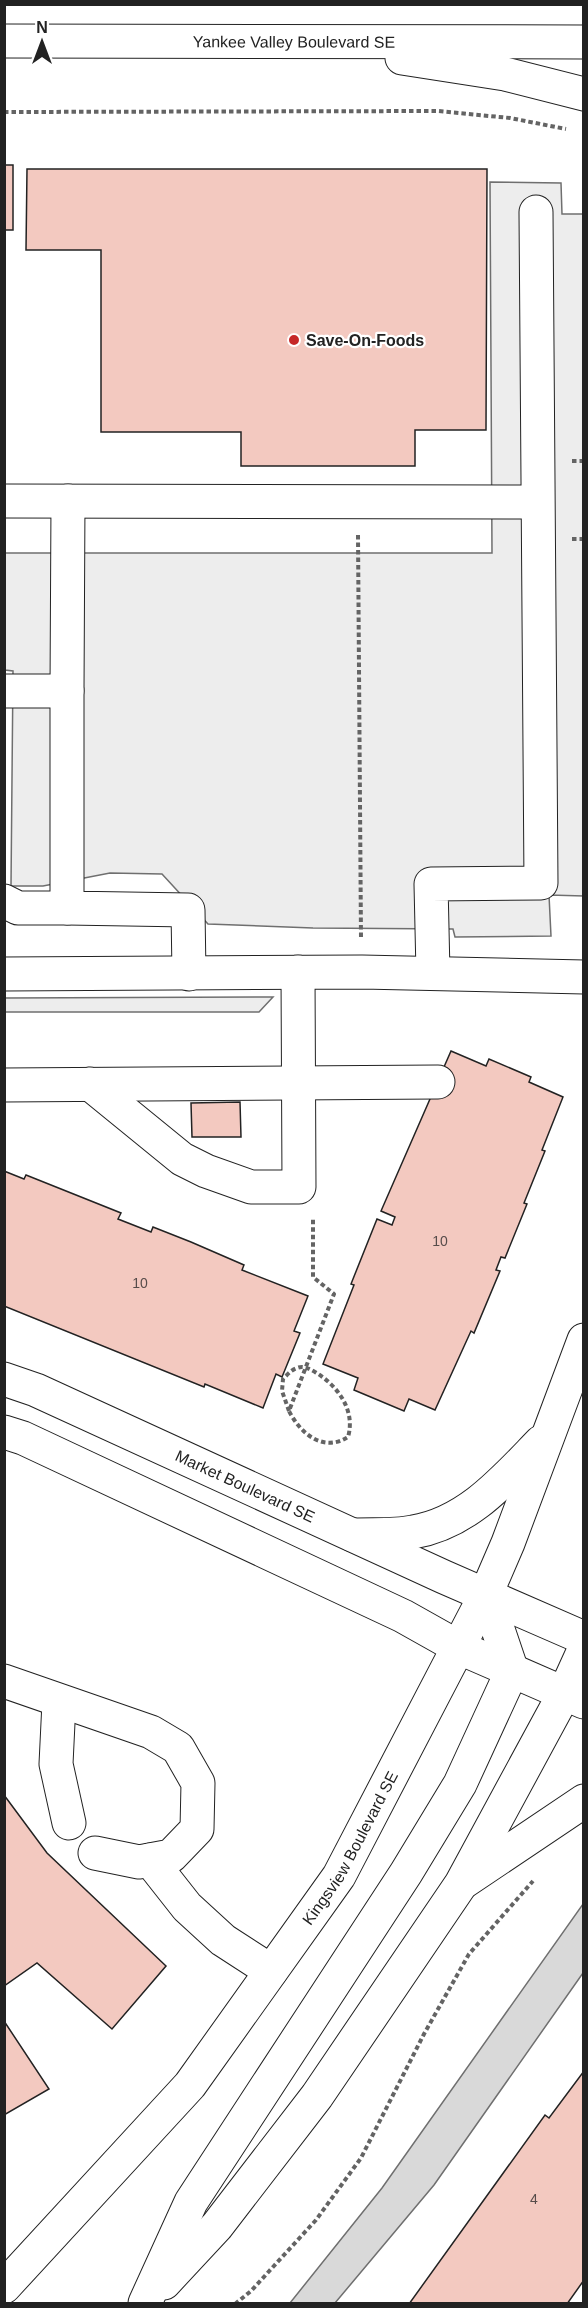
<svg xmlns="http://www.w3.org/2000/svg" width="588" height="2308" viewBox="0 0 588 2308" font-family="Helvetica,sans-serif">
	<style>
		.parking { fill: #ededed; stroke: #6f6f6f; stroke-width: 1.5 }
		.water { fill: #d9d9d9; stroke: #6f6f6f; stroke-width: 1.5 }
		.building { fill: #f3c9c0; stroke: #222; stroke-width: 1.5 }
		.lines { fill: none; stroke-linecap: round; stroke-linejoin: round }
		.minor-casing { stroke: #222; stroke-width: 35 }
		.major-casing { stroke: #222; stroke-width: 35 }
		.path { stroke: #646464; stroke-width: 4; stroke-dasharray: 4.5 3; stroke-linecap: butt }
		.minor { stroke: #fff; stroke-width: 33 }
		.major { stroke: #fff; stroke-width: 33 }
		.poi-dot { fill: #c62828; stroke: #fff; stroke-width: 2 }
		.labels { text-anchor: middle; stroke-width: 4.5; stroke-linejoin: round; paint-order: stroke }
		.number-label { font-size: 14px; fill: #564c4a }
		.street-label { font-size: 16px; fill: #222; stroke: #fff }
		.poi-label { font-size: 16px; font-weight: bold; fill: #222; stroke: #fff; text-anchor: start }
	</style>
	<rect width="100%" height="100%" fill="#fff"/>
	<g class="parking">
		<polygon points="490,182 561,183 562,214 584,214 584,896 549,895 551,936 455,937 453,929 313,928 208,924 162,874 110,873 43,886 11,886 13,671 5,670 5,553 492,553"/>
		<polygon points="273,997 259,1012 5,1012 5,998"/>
	</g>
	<polygon class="water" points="583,1904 583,1973 434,2185 335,2303 290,2303 382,2188"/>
	<g class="building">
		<rect x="4" y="165" width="9" height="65"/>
		<polygon points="27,169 487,169 486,430 415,430 415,466 241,466 241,432 101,432 101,250 26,250"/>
		<polygon points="451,1051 486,1066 489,1059 531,1077 529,1082 563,1097 542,1150 545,1151 524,1203 527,1204 505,1258 501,1257 496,1270 500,1271 474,1333 471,1331 435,1410 409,1399 404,1411 354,1390 358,1378 323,1364 354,1285 351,1284 377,1219 392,1225 395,1217 381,1211"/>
		<polygon points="240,1102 241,1137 192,1137 191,1103"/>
		<polygon points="4,1171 24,1179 26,1175 121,1213 118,1219 151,1232 153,1227 191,1242 244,1265 242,1270 308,1296 294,1331 300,1333 282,1377 276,1374 263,1408 205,1384 204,1387 4,1306"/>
		<polygon points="4,1795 47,1853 166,1966 112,2029 37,1963 4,1986"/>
		<polygon points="4,2021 49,2089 4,2115"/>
		<polygon points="584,2071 584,2280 567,2304 409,2304 545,2115 549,2118"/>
	</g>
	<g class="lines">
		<g class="minor-casing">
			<g id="minor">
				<polyline points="4,501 537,502"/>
				<polyline points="4,691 67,691 68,501"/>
				<polyline points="67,691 67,908 188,910 189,974"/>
				<polyline points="4,901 18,908 67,908"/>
				<polyline points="433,973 431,884 541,883 536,212"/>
				<polyline points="4,974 362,972 584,977"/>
				<polyline points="90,1084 182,1159 206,1171 251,1187 299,1187 298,972"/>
				<polyline points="4,1085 438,1082"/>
				<path id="s1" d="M4,1379L36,1390L444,1577L584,1638"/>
				<polyline points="4,1432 23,1438 403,1616 460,1648 584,1702"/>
				<polyline points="4,1681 151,1732 178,1748 198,1783 197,1829 171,1856 139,1862 95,1853"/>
				<polyline points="59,1702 56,1764 69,1823"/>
				<polyline points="150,1860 187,1907 223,1940 271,1971"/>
			</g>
		</g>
		<g class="major-casing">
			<g id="major">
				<path id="s2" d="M4,41L584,42"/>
				<polyline points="402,58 505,74 584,94"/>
				<path d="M353,1535C372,1534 394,1536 413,1532C468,1523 505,1479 541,1442"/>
				<polyline points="465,1881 584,1801"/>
				<polyline points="164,2283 217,2226 317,2096 461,1884 564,1694 584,1650"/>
				<path id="s3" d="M4,2287L190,2085L339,1876L486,1594L508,1543L584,1340"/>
				<polyline points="145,2303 191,2202 406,1873 460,1784 512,1671 486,1594"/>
			</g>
		</g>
		<g class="path">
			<polyline points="4,112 438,111 510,118 566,129"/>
			<polyline points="572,461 584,461"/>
			<polyline points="358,535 361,939"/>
			<polyline points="572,539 584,539"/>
			<path d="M289,1411L282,1391L283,1379C287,1375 291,1370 297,1368C304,1365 309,1369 315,1372C337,1385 356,1410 348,1437C323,1453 300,1433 289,1411L334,1294L313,1277V1217"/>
			<polyline points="235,2304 251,2291 316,2220 361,2158 424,2034 469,1954 533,1881"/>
		</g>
		<use href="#minor" class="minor"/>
		<use href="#major" class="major"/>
	</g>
	<circle class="poi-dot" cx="294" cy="340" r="6"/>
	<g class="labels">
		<g class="number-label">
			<text x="440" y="1246">10</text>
			<text x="140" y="1288">10</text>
			<text x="534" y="2204">4</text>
		</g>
		<g class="street-label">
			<text dy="6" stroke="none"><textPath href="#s2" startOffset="290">Yankee Valley Boulevard SE</textPath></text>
			<text dy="6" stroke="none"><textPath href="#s1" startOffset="264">Market Boulevard SE</textPath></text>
			<text dy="6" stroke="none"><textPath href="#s3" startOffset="561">Kingsview Boulevard SE</textPath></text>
		</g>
		<g class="poi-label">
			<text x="306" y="346">Save-On-Foods</text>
		</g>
	</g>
	<rect width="588" height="2308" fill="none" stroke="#222222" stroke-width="12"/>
	<g transform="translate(42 42)" stroke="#ffffff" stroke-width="4.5" paint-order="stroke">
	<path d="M0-4.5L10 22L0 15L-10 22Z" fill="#222222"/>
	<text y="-9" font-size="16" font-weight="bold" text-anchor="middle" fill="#222222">N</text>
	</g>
</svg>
